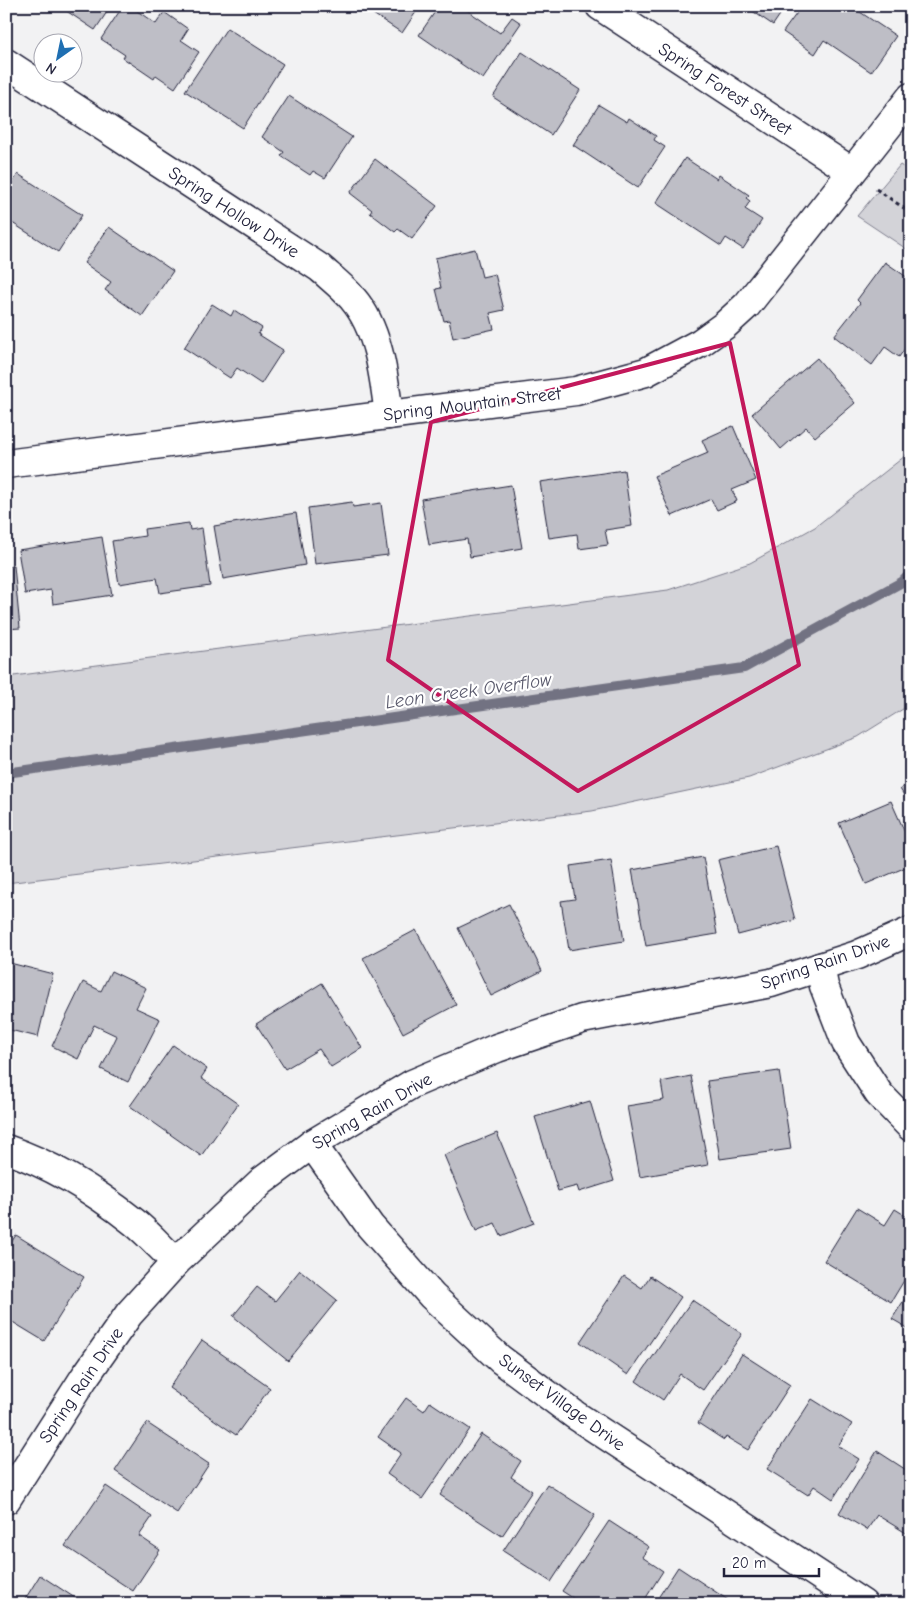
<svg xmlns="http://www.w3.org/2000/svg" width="917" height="1610" viewBox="0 0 917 1610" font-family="'Comic Neue',sans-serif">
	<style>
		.green { fill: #d3d3d8; stroke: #7a7a8a }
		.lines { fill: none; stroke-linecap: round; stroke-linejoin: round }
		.stream { stroke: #727282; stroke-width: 10 }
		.building { fill: #bebec6; stroke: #22223b }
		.minor-casing { stroke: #22223b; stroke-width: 31 }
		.path { stroke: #22223b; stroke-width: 3; stroke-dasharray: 4 4; stroke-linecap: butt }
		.minor { stroke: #fff; stroke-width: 28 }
		.marked { fill: none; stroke: #c2185b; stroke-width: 4; stroke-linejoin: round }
		.labels { text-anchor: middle; stroke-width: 4.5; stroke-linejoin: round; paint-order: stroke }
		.street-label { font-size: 18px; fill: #22223b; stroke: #fff }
		.water-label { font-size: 19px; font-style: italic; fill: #58586b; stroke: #fff }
	</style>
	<rect width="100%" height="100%" fill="#f2f2f3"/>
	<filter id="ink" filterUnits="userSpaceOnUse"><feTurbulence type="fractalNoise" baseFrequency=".02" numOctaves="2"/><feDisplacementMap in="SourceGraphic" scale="10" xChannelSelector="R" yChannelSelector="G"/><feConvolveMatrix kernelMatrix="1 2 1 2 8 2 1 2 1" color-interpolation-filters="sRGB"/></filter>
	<g filter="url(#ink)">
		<g class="green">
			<polygon points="900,165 911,172 911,252 857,216"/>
			<polygon points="911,449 911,704 858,737 749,778 592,811 6,883 6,677 668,590 750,563 815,527 905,456"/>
		</g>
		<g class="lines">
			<polyline class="stream" points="6,773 744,668 902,582 911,573"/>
		</g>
		<g class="building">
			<polygon points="59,6 111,6 95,30"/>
			<polygon points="123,6 130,6 156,24 164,12 188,29 181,40 199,52 175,88 156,75 154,79 123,58 125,55 101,39"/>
			<polygon points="361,6 420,6 402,33"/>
			<polygon points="439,6 461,6 500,33 512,17 521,23 483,79 419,35"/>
			<polygon points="745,6 786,6 773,25"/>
			<polygon points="802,6 851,6 896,36 871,72 824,40 815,54 783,32"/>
			<polygon points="227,28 283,64 243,128 185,91"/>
			<polygon points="522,52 580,90 551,135 493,97"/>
			<polygon points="289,96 352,137 325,178 313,171 310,175 281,156 284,152 262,137"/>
			<polygon points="599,105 627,122 629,118 656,136 654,140 665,147 638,188 573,145"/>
			<polygon points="685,158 717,179 719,175 749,195 746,198 750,201 745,209 762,220 743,249 726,238 721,246 656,203"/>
			<polygon points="375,159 437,206 412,239 398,229 395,232 370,213 372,210 350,193"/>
			<polygon points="18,174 82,215 58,252 6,219 6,193"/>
			<polygon points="109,227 173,271 142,316 105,290 111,282 84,263"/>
			<polygon points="475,249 482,277 495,274 504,310 490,313 494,329 453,338 449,320 444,321 436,289 441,288 435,258"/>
			<polygon points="885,262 911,280 911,340 899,357 885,347 872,365 834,336 860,303 857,300"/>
			<polygon points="212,304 231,316 234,310 262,328 258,334 283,350 261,384 237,368 230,378 184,348"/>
			<polygon points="817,358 855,403 815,437 806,427 781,449 752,414"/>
			<polygon points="733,426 756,480 732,490 737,501 717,510 711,499 672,516 654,476 708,453 702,440"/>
			<polygon points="624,470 632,526 605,530 608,545 579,549 577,534 549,538 540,482"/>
			<polygon points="511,485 522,548 470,557 467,539 429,545 421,499"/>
			<polygon points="352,502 353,507 381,503 388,555 315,564 308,508"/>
			<polygon points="296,513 305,565 223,579 214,526"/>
			<polygon points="189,523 190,530 202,528 210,586 160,593 157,578 119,584 112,541 145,536 144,529"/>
			<polygon points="102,537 112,595 53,604 51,590 25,594 18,550"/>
			<polygon points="14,566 20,628 6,629 6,567"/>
			<polygon points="911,781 911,806 900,789"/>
			<polygon points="891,801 911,846 911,865 866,884 839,823"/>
			<polygon points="776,846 795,920 738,935 718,860"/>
			<polygon points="703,857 717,934 646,946 632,870"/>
			<polygon points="611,860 624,941 569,950 561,901 575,899 570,866"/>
			<polygon points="509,904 542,971 491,996 458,928"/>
			<polygon points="416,930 456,1005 403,1033 363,958"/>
			<polygon points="6,962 53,974 38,1037 6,1029"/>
			<polygon points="111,971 146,988 136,1008 160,1019 128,1082 101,1069 117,1036 94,1025 78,1059 52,1046 83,982 101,991"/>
			<polygon points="322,983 362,1048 331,1067 319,1049 285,1069 256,1024"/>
			<polygon points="173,1045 207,1069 201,1078 238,1104 201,1156 130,1106"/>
			<polygon points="779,1071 791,1149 720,1159 707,1081"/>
			<polygon points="691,1076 708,1165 640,1177 627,1106 664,1100 661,1082"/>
			<polygon points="590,1101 614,1181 579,1192 577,1186 558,1191 535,1117"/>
			<polygon points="497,1133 534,1223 501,1236 495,1223 476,1231 444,1155"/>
			<polygon points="857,1208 885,1225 895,1209 911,1219 911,1269 891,1302 824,1261"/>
			<polygon points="16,1235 84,1277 44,1341 6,1318 6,1250"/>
			<polygon points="300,1270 337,1300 288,1361 233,1316 257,1287 275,1301"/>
			<polygon points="624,1276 642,1288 650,1276 681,1297 628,1375 580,1342"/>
			<polygon points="911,1289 911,1330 892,1319"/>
			<polygon points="692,1300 742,1334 703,1390 680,1374 663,1400 636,1381"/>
			<polygon points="202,1340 270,1388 236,1435 169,1388"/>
			<polygon points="742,1354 790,1385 748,1450 726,1437 724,1440 698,1423"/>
			<polygon points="406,1398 424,1411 430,1402 470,1429 422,1499 387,1474 401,1453 378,1437"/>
			<polygon points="812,1399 852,1424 838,1446 859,1459 833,1499 814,1486 808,1495 767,1469"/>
			<polygon points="147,1423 209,1464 177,1513 115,1471"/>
			<polygon points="481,1434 521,1461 511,1477 532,1491 502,1536 440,1495"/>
			<polygon points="877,1451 911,1473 911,1536 877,1515 867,1530 839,1513"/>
			<polygon points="547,1484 595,1515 551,1582 503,1551"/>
			<polygon points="106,1486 152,1517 139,1536 160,1550 133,1591 65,1546"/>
			<polygon points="609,1521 649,1547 642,1557 663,1571 642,1604 626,1604 616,1597 612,1604 582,1604 562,1591"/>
			<polygon points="678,1567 728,1600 726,1604 654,1604"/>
			<polygon points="40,1575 84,1604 22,1604"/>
		</g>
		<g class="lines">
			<g class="minor-casing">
				<g id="minor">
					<polyline points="600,6 851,171"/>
					<path d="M6,63L320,268C331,278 344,288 353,299C379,329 384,377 389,415"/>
					<polyline points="6,464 576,391 646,372 700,343 725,325 747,305 911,97"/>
					<polyline points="820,967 824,986 846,1043 879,1094 911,1127"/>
					<polyline points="312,1144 370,1226 432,1296 500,1359 575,1415 863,1604"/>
					<path d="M6,1149C53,1165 95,1191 134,1222C149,1234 162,1249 176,1262"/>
					<polyline points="6,1500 84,1378 129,1314 176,1262 262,1181 312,1144 412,1084 497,1048 582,1019 771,983 857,955 911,931"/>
				</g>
			</g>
			<polyline class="path" points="876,189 911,213"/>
			<use href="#minor" class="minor"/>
		</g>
	</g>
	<path class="marked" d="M730,343L799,665L578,791L388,660L431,422Z"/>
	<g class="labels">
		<g class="street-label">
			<text transform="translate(725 89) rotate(33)" y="6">Spring Forest Street</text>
			<text transform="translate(234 212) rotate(33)" y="6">Spring Hollow Drive</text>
			<text transform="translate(472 404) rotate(-7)" y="6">Spring Mountain Street</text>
			<text transform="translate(825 962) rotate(-19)" y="6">Spring Rain Drive</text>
			<text transform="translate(372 1111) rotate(-30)" y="6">Spring Rain Drive</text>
			<text transform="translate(81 1385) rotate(-56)" y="6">Spring Rain Drive</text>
			<text transform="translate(562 1402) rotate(36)" y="6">Sunset Village Drive</text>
		</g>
		<g class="water-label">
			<text transform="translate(468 690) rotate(-8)" y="7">Leon Creek Overflow</text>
		</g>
	</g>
	<rect width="917" height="1610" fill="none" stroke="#fff" stroke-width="25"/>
	<rect x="12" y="12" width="892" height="1585" fill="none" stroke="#22223b" stroke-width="2" filter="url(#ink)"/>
	<g transform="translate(58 58) rotate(213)"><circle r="24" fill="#ffffff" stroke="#a7a7b1"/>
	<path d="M0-4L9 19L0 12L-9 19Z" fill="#1f6fb2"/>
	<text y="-8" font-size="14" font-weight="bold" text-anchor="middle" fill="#22223b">N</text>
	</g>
	<path d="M724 1568v8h95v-8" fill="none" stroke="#22223b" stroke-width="2.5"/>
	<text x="732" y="1568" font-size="15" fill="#22223b" stroke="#ffffff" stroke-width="4" paint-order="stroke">20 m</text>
</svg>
